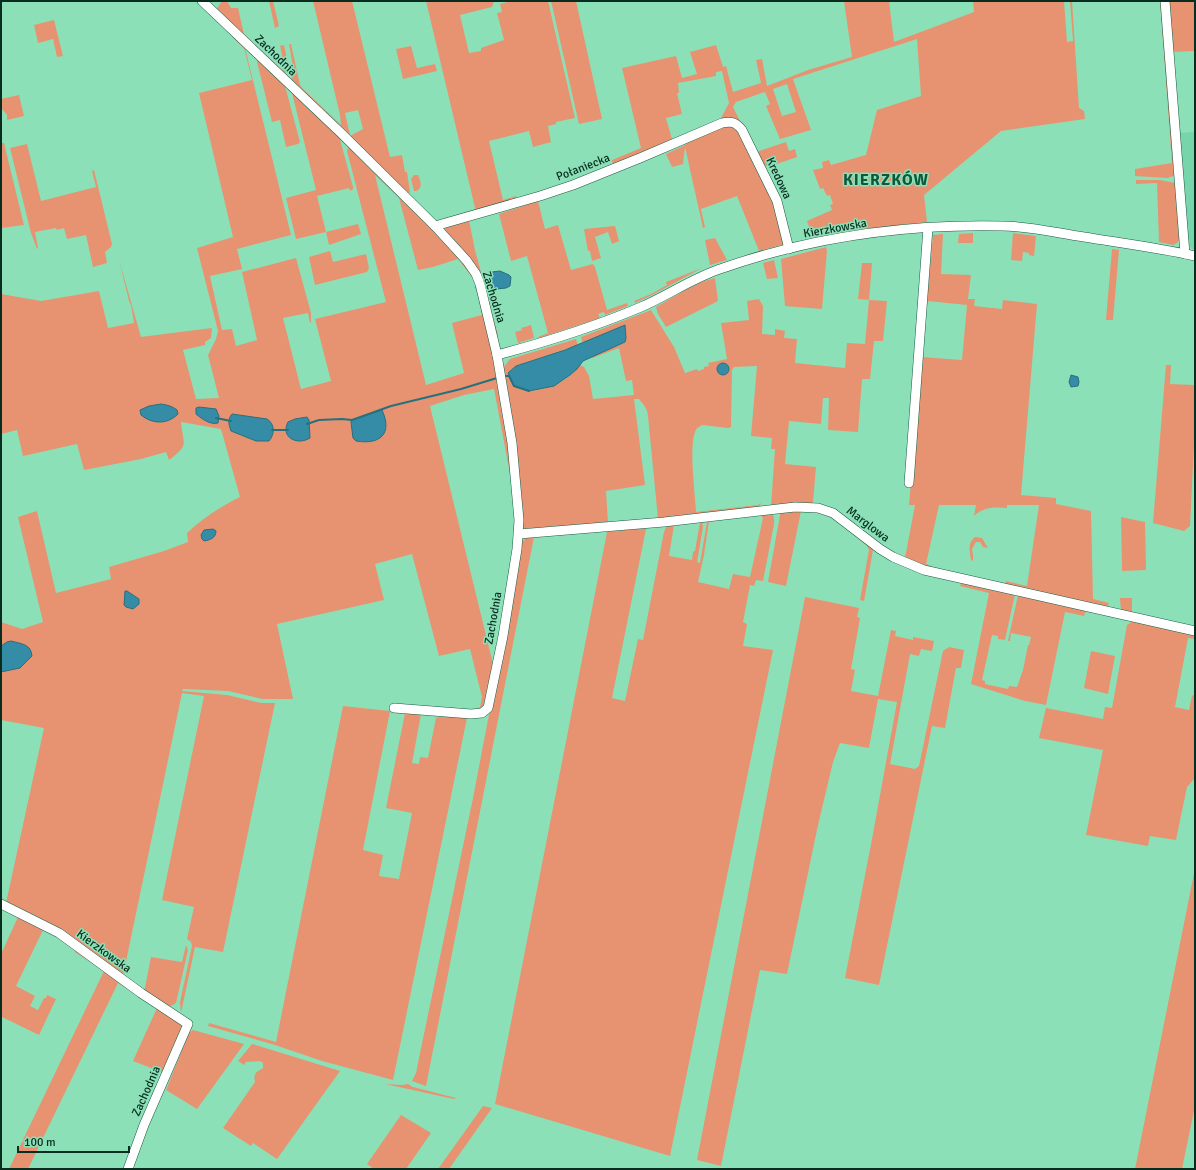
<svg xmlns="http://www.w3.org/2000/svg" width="1196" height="1170" viewBox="0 0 1196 1170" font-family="Signika,sans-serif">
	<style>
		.built { fill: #76d5aa }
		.green { fill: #e79371; fill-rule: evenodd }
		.water { fill: #348ca7; stroke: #27707e }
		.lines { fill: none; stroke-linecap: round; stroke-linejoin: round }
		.stream { stroke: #27707e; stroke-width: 2 }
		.minor-casing { stroke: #185b41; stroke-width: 10 }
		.minor { stroke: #fff; stroke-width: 9 }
		.labels { text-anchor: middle; stroke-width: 3; stroke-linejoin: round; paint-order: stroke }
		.street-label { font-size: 12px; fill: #082d1f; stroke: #8ce0b8 }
		.district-label { font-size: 16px; font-weight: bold; letter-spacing: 1px; fill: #11573c; stroke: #8ce0b8 }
	</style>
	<rect width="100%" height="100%" fill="#8ce0b8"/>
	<polygon class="built" points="1195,132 1195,250 1192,249 1186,238 1179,133"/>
	<g class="green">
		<polygon points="222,1 227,1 231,8 238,8 244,34 282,70 285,68 280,46 284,45 288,64 286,72 285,73 216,10"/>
		<polygon points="269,1 273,1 279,26 275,28"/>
		<polygon points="313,1 352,1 390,157 402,155 405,172 407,172 410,192 407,194 350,136 363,129 358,110 345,113 350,135 347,136 291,82 293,67 289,44 291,44 300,85 303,89 341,125 340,115"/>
		<polygon points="426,1 494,1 492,7 460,15 469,53 481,51 481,48 504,40 497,13 502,12 500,4 511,1 548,1 575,118 556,122 556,124 548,126 551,142 533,147 529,131 489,141 503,200 516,196 517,200 476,212"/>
		<polygon points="551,1 576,1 602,119 579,124"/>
		<path d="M844,1H889L894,42L974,12L973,1H1064L1067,42L1073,41L1070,1H1072L1079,108L1084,111L1085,119L1001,131L924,195L927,222L856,230L813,237L807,221L832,210L830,205L833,204L830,195L827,196L823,188L820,189L813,170L823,168L822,162L829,160L831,165L866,155L877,110L921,96L917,39L793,79L811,130L780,139L766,106L770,104L765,92L736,102L733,107L740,121L734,118L720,120L729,103L722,71L716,72V76L678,83L679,93H677L682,114L666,118L672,139L613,165L612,160L641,148L622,68L676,56L682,78L697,74L690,52L716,45L723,67L726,66L733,92L761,83L756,60L762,59L767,86L808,70L852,57ZM787,84L796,112L782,116L773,89Z"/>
		<polygon points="1160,1 1162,1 1174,176 1167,178 1135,176 1135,169 1172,163"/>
		<polygon points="1168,1 1195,1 1195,51 1173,52"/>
		<polygon points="54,20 63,56 57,57 53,39 38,43 34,25"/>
		<path d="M232,37L238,39L245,48L291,235L237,249L242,269L210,276L222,330L232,329L236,346L257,340L242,272L296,258L311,313V322L310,323L308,313L283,318L301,389L331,381L315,319L386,302L347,151L348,148L350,149L427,223L458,256L472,274V277L458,259L433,267L418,270L399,198L375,175L426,385L464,373L452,323L482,315L477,291L474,287H477L478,290C494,352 506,415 511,479L494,389L464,395L430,406L493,664C491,677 490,708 475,712C472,713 468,712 465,712C460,712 455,712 452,707C460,712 472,712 480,707L482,697L470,649L439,656L412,554L375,564L384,600L277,624L293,699H262L228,691L183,689L182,691L227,695L261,703H275L223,952L195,947L181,1013L180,1002L192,946L191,942L187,939L194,907L162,900L204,696L182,693L123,976L78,941L57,927L6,903L44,728L1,720V622L22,629L43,622L18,517L37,511L56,593L111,579L109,567L164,551L188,542L187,533C203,518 220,507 240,497L221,429L181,422C183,445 190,444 169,460L166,452L141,459L84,470L77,444L23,456L17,430L1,434V294L41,301L99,291L108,328L134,323L131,305L129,301L119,260L141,337L212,328L211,338L205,342V345L183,350L196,399L219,398L208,355L216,339L218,331L197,248L233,237L199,93L252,80L244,48Z"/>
		<polygon points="411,46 417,68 435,64 437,71 403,79 396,49"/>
		<polygon points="257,61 260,61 285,86 300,142 298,144 286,147 280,120 272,122 257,62"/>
		<polygon points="292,93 294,93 339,136 353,187 353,189 350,191 349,188 317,196 326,232 358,224 361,234 329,245 326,232 296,239 286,198 316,190"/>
		<polygon points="19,95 24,116 7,120 7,115 1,108 1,99"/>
		<polygon points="728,125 738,130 771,195 785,244 759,251 737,196 701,209 705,227 703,228 685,147 683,164 672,167 666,154 685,145 686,142"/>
		<polygon points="786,142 789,151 795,149 797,157 771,166 763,165 757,153 759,151"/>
		<polygon points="1,143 4,143 24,225 1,228"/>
		<polygon points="27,144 41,201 96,187 92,171 94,170 112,244 111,247 105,252 107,263 93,267 86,235 67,239 64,228 57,230 56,228 35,232 38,248 37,249 31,233 10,148"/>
		<path d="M414,175H418C421,182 423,188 416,191H414L411,179Z"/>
		<polygon points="1136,180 1160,180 1175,183 1180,239 1177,243 1173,245 1159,242 1157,183 1136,184"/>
		<polygon points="538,201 545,229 558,225 571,270 593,264 595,267 607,310 627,303 628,306 605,315 604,312 598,314 600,318 539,338 538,337 548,333 527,256 511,261 499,214"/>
		<polygon points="469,220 475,250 498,335 496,336 480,275 445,230 446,226"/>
		<polygon points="615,226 619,241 612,244 608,232 595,237 601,258 592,261 590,251 588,251 584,229"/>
		<polygon points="973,233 973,243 958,243 959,234"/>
		<polygon points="1013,233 1036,236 1034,256 1029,255 1029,253 1023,252 1022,261 1011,260"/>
		<path d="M943,234L941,274L971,275L968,299H975L974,306L1002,309L1003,300L1037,304L1021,495L1056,498V504L1091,511L1093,599L1109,603L1107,609L1005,586L1006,581L1027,586L1039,505H1007V508C995,507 983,507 974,516L976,505H939L926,564L932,566L930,569L905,558L915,505H909L922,357L962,360L967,305L927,301L933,235Z"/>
		<polygon points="715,238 727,260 710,265 705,240"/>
		<polygon points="826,247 827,251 822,309 785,306 781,259"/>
		<polygon points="1112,249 1119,250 1113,320 1106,320"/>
		<polygon points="330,251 333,262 366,254 369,268 367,272 315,285 309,257"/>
		<polygon points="774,260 778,278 767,279 763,263"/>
		<path d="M862,263H872L869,300L887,301L883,341H874L870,379H862L858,432L828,430L829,398H823L821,424L789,421L785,464L816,467L813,502L811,504L771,506L775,449H771L772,438L751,436L757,366L734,367L732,370L731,427L728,428L702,425C699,427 696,428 695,432C689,448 695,493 696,512L758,505L761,503L759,508L658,519L648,416C647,408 644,405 639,399H634L645,485L606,491L608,523L527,529L522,528L503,368L510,359L576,339L578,345L516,366L529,391C552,388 565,383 580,365L584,367L589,376L593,399L634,395L632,380L626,381L619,348L592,358V356L625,342L626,338L625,326L583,344L581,337L651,310L674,347L685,373L697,369L698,371L704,369V367L709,366L708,363L727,359L721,323L749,320L747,301L759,299L763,306L762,334L775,335V329L785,331L784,338L797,339L795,363L845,368L847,343L865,344L869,300L858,299Z"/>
		<polygon points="702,268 652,295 635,303 634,301 651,294 667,285 666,282"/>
		<path d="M715,278L718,301L666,327L658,314L656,307C674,297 696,282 715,278Z"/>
		<polygon points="531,325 534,338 518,343 515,332 522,330 521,328"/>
		<polygon points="1166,365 1171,365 1170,384 1195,385 1195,424 1190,526 1184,531 1153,523"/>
		<polygon points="796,510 818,511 836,519 836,520 821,513 801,511 786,586 768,582 780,515 781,512"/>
		<path d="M761,513C772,513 775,513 774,524L763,581L756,580L754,586L750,585L743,622L747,624L743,646L773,650L670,1156L495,1104L607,532L645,528L646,529L612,698L625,701L638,639L643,640L664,532L666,527L674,525L669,556L692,560L693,552L695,551L700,522H702L703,527L697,562L700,563L707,522L709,521L704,555L698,582L729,589L733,574L750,577L763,518L762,517Z"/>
		<polygon points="1121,517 1145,522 1146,570 1122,571"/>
		<polygon points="840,523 873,550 864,601 860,600 869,550 867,546"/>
		<polygon points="534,537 426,1086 412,1081 416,1073 419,1058 473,798 522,542 526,538"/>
		<path d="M975,537L982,538L988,548L983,547L980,542H976L972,549L973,555V561L971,560C970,552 967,543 975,537Z"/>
		<polygon points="962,582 1015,594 1005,640 998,639 998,636 992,635 982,680 985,681 985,684 1008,689 1009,686 1017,687 1023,670 1028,645 1029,645 1031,637 1011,633 1010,641 1008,641 1018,595 1086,610 1084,616 1065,612 1046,705 1025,701 971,684 989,593 960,586"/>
		<polygon points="805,597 859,608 857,617 860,618 851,669 855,670 851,691 878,696 891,630 896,631 895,636 913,640 913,637 934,641 932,651 921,649 919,656 910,654 890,764 915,769 919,766 943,651 949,647 964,650 961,668 956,668 945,728 932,726 879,985 845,978 872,839 897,702 878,699 869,748 840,743 833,762 818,825 787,974 760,970 721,1166 697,1160"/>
		<polygon points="1120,598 1132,598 1132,614 1121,611"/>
		<polygon points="1133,621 1195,634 1195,639 1188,638 1175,707 1189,710 1192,696 1195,694 1195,778 1187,787 1176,840 1150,836 1148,846 1086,835 1103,750 1039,738 1046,708 1103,719 1105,707 1112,708 1127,625"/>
		<polygon points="1091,651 1115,656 1108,694 1084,688"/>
		<polygon points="343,706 390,711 363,850 383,855 379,876 399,879 412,813 386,808 405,713 421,714 412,763 419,764 420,757 428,758 436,718 444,716 467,718 393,1080 322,1061 275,1045 208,1026 209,1023 276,1042"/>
		<polygon points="1195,868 1195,1106 1182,1169 1135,1169"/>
		<polygon points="18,917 44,928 16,986 35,996 30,1006 38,1010 44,998 46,998 47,995 56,999 39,1035 2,1017 1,1018 1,954"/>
		<polygon points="186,945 188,950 176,1003 169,1007 144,992 151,957 182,962"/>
		<polygon points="76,950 181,1023 183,1026 164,1073 133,1061 157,1008 118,983 28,1169 9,1169 104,971 75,952"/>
		<polygon points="193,1030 244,1044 197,1109 166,1090 189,1033"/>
		<path d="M252,1044L340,1071L277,1159L253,1143L251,1146L223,1128L255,1082C253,1074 256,1072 263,1068V1063L260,1061L246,1062L244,1065L238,1061Z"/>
		<polygon points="385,1084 402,1085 408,1084 413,1087 456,1098 454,1099"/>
		<polygon points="483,1106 492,1108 449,1169 438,1169"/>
		<polygon points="401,1115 431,1133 406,1169 374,1169 367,1164"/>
	</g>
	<g class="water">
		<polygon points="500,271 509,275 511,277 510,286 506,288 497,289 492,286 489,278 492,272"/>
		<polygon points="625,325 626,338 625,342 583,361 577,369 570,375 554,386 529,391 514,386 508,373 516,366 565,350"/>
		<circle cx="723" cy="369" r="6"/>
		<polygon points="1071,375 1078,377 1079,382 1078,386 1071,387 1069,382"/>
		<path d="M161,404C167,405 172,406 177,410L178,414C167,425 152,424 141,415L140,410L149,406Z"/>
		<path d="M199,407L216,409L219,416L218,423C210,425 202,419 196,414V408Z"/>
		<path d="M382,410C393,434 380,445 356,441L353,438L351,422L352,420Z"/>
		<path d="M232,414L267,419C275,424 275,434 269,441H256L231,431C229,425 227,420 232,414Z"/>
		<path d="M307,417L309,420L310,438C297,446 280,437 288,422L295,419Z"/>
		<path d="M213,529L216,531C216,538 210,540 204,541L202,539L201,535L204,530Z"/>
		<polygon points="125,591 127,591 139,599 139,604 133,609 126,607 124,605"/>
		<path d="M11,641C22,644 31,644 32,656L20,668L1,672V646L7,642Z"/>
	</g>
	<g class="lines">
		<g class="stream">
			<polyline points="505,376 509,376 514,386 529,391"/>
			<polyline points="216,418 231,421"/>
			<polyline points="307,424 319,420 342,419 352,420 391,406 461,389 497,378"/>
			<polyline points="272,430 288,430"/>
		</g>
		<g class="minor-casing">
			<g id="minor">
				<polyline points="202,1 342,134 435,226 467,261 476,274 480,284 497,355 512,443 519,520 517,549 503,636 488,708 482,713 471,714 394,708"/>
				<polyline points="1165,1 1185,254"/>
				<path d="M435,226L540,196L573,185L640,158L722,123C731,121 736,122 742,130L777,201L789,249"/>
				<path d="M497,355C546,342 594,327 641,307C669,295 694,277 723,268C812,237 908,224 1002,226C1029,226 1057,233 1084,237C1121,243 1159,248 1195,256"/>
				<polyline points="909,483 928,228"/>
				<polyline points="519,534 664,522 795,507 818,508 833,513 880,549 893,557 924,570 1195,631"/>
				<polyline points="1,904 59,933 141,993 188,1024 144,1125 128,1169"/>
			</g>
		</g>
		<use href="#minor" class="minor"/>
	</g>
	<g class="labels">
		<g class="street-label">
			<text transform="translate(276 55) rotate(44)" y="4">Zachodnia</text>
			<text transform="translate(583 167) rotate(-21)" y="4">Połaniecka</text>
			<text transform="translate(779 178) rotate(65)" y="4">Kredowa</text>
			<text transform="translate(835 228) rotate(-10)" y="4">Kierzkowska</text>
			<text transform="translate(494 297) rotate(73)" y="4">Zachodnia</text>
			<text transform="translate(868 524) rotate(37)" y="4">Marglowa</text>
			<text transform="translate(493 618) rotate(-80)" y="4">Zachodnia</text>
			<text transform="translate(104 951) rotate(36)" y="4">Kierzkowska</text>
			<text transform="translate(146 1091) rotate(-66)" y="4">Zachodnia</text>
		</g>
		<g class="district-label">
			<text x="886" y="185">KIERZKÓW</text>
		</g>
	</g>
	<rect width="1196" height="1170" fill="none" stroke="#082d1f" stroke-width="4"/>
	<path d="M18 1146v6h111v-6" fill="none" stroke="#082d1f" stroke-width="2"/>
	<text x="24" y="1146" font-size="12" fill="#082d1f" stroke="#8ce0b8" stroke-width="3" paint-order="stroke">100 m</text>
</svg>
